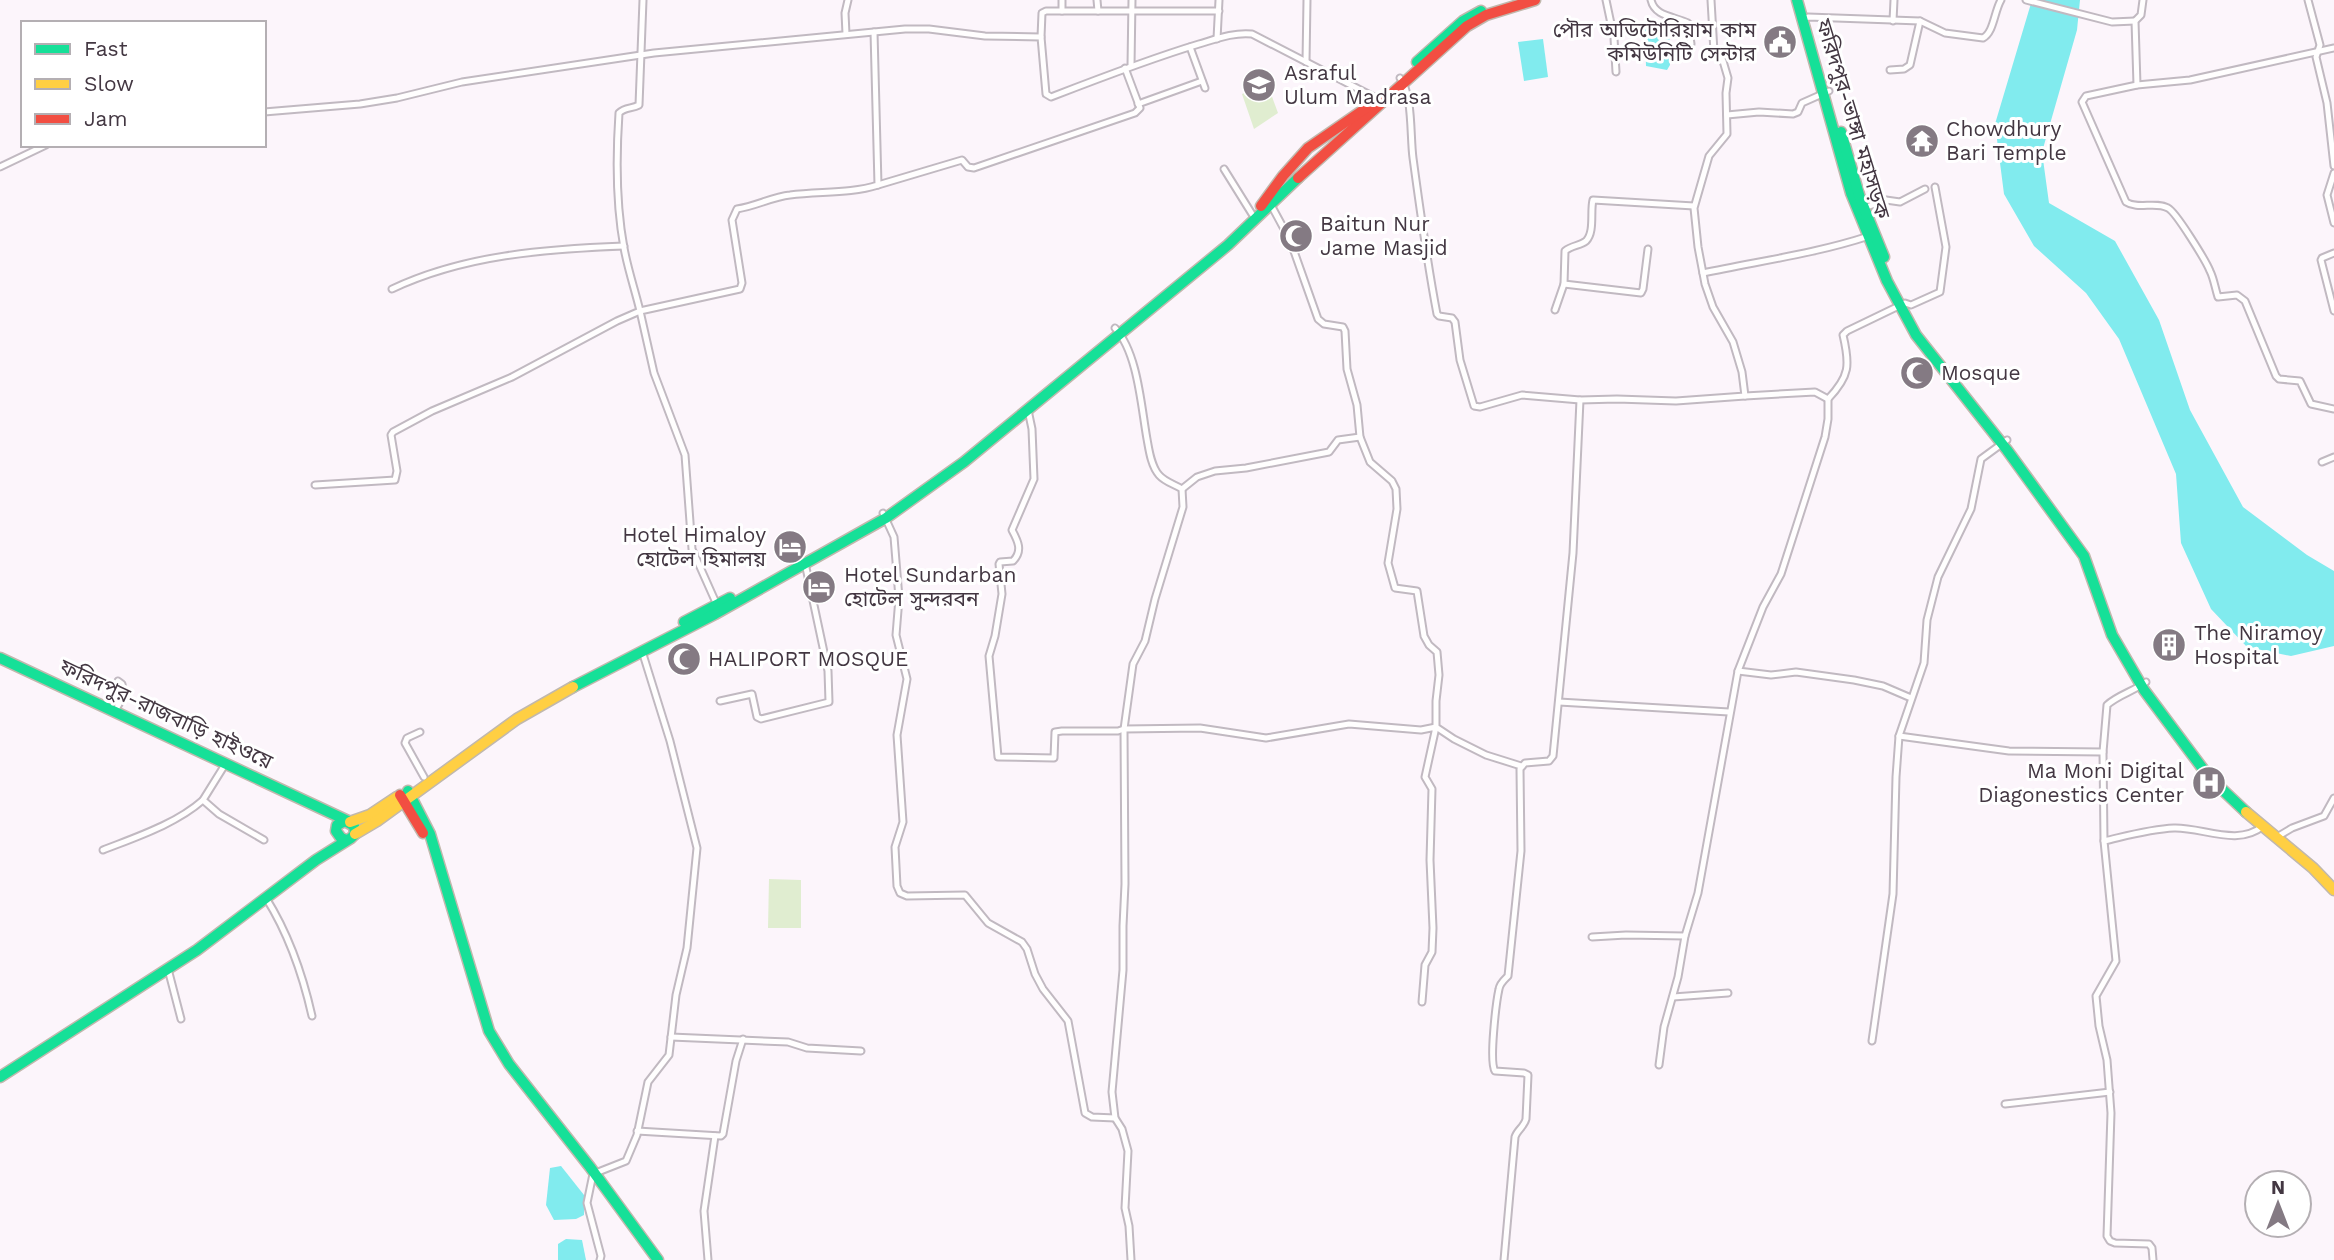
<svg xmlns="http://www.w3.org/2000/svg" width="2334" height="1260" viewBox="0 0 2334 1260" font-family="'Work Sans','Noto Sans Bengali',sans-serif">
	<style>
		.park { fill: #e0edd0 }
		.water { fill: #81ebee }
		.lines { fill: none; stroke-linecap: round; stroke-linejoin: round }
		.street-casing { stroke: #c1b9c1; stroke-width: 9 }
		.fast-casing { stroke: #c1b8ad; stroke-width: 13 }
		.slow-casing { stroke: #c1b8ad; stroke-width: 13 }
		.jam-casing { stroke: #c1b8ad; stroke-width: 13 }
		.street { stroke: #fffefe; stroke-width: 5 }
		.fast { stroke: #16e098; stroke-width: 10 }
		.slow { stroke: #ffcf43; stroke-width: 10 }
		.jam { stroke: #f24e42; stroke-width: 10 }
		.labels { text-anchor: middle; stroke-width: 6; stroke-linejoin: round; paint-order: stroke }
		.poi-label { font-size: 21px; fill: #433742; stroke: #fff; text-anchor: start }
		.street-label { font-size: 21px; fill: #433742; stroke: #fff }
	</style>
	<rect width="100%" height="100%" fill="#fcf5fb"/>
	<g class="park">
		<polygon points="1267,83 1278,113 1254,129 1242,94"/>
		<polygon points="769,879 801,880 801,928 768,928"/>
	</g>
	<g class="water">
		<polygon points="2032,0 2080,0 2077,30 2042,152 2049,203 2115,241 2159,320 2190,410 2243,507 2307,555 2334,571 2334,646 2291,656 2247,647 2211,609 2181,543 2176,474 2119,339 2086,293 2034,246 2004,194 1995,124"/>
		<polygon points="1657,21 1669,25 1670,65 1667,70 1646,66 1645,25"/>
		<polygon points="1543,39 1548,77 1524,81 1518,42"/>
		<polygon points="561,1166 584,1195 584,1215 576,1219 554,1220 546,1205 550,1168"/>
		<polygon points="566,1239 582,1240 586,1260 558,1260 558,1244"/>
	</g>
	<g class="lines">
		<g class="street-casing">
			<g id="street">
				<polyline points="1097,0 1098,11"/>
				<polyline points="1606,0 1614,38 1616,72"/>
				<path d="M1651,0C1655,17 1674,16 1688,23L1691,44"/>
				<polyline points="2026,0 2112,22 2135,21"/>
				<polyline points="2308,0 2320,45 2316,57 2327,103 2334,166"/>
				<polyline points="1062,11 1062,0"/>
				<path d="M1803,19L1808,17L1920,21L1945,33L1983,38C1994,32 1994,12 2001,0"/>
				<polyline points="1893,21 1894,0"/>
				<polyline points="846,34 845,13 848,0"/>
				<polyline points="1041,37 1042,13 1046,11 1219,11"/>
				<polyline points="1217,39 1219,0"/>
				<polyline points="1190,47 1205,88"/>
				<path d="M2334,48L2190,80L2137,85L2086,96L2082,102L2126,202C2138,210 2155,201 2168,208C2176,212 2206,261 2210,271C2214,279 2215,288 2218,297L2237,295L2245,301L2276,376L2279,379L2300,381L2311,404L2334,409"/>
				<polyline points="1306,62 1307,0"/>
				<polyline points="1131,66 1132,0"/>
				<polyline points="1890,70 1904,69 1910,65 1920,21"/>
				<path d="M1400,78C1413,94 1410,136 1413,158C1420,210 1427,262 1437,314L1439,316L1452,318L1455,322L1460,360L1474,406L1480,407L1522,395L1580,400L1617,399L1676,401L1745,396L1742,372L1733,342L1713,307L1705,284L1698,247L1694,208L1709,156L1727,134L1726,93L1728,78L1723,61L1714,52L1711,0"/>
				<polyline points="2137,85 2135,21 2141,15 2143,0"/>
				<polyline points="1138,104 1202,81"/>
				<path d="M264,112L360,104L397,98L462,82L654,53L905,29H929L985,36L1041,37L1046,94L1051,97C1100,78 1149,59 1199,44C1216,39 1234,32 1252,34L1378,99L1381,103"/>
				<polyline points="1727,115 1759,112 1793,114 1798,112 1802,103 1829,91"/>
				<polyline points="0,167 46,145"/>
				<polyline points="1224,169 1252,214"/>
				<polyline points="2334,173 2327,195 2334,223"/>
				<polyline points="878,185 962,160 968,167 974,168 1135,113 1140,108 1125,68"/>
				<polyline points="1271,205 1290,240 1318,319 1324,324 1343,327 1345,331 1347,369 1357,405 1360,437 1370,462 1392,481 1396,489 1397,509 1388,563 1395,588 1417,591 1424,636 1429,645 1437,652 1439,675 1436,701 1436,727 1454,739 1486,755 1521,766"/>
				<polyline points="1864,208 1886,200 1900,202 1925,189"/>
				<polyline points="2334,253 2322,258 2321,260 2334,311"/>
				<path d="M1703,273C1759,261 1814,254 1869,236"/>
				<polyline points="1564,284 1641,293 1643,289 1648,249"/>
				<path d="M392,289C464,255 545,249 624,246"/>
				<path d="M1555,310L1564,284L1565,251C1572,245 1580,246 1586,241C1595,232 1590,211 1593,200L1694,206"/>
				<path d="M1115,328C1138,353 1141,406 1147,439C1149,450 1151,466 1159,475C1165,482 1174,484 1182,489L1183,507L1155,599L1145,641L1133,664L1124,729L1125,884L1123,926V970L1112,1092L1115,1118L1122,1129L1128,1151L1125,1208L1129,1226L1131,1260"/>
				<polyline points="1745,396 1815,392 1828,399"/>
				<path d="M1028,410L1032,429L1034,479L1012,530C1018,541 1023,551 1013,561L1000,562L999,564L1002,594L995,636L989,656L998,757L1054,758L1055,732L1062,731H1118L1124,729L1200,728L1266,738L1349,724L1421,730L1436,727L1425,777L1432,789L1430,860L1433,928L1432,952L1425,965L1422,1002"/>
				<path d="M2007,440L1981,459L1971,509L1938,577L1927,620L1924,663L1899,736L2009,751L2103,752L2107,705C2118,695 2134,691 2146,682"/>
				<polyline points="2322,462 2334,457"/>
				<path d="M315,485L395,480L397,471L391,435L393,432L432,411L512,377L617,321L640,311C635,290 628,270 624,248C616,205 616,157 619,113C625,107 632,109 639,105L643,0"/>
				<polyline points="1182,489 1197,477 1215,471 1246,468 1329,452 1338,440 1360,437"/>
				<polyline points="883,513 894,537 899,598 896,635 907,679 897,735 903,822 895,847 897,886 900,893 907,896 965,895 988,923 1022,942 1027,949 1035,974 1043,989 1068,1021 1085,1113 1092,1117 1115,1118"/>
				<path d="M717,605L692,549L685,455L654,373L640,311L740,289L742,283L732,220L737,209C756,206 772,197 790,195C819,191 850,194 878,185L874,32"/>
				<polyline points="1738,671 1771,675 1796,672 1854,680 1883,686 1911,698"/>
				<polyline points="720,701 752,694 757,717 761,719 829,702 828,671 805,563"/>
				<polyline points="1559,702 1729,712"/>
				<polyline points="115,711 124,695 122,684 118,681"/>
				<polyline points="420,732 407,738 405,743 424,777"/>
				<polyline points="2103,752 2104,841"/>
				<polyline points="226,763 203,800 219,814 264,840"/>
				<polyline points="2277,837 2292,828 2324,816 2334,798"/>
				<path d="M103,850C136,837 176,824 203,800"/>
				<path d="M266,898C288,933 303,976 312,1016"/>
				<polyline points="1592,937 1626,935 1685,936"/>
				<polyline points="168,969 181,1019"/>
				<polyline points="1673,997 1728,993"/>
				<polyline points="671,1037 788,1042 807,1048 861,1051"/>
				<polyline points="1872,1041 1893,894 1896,777 1899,736"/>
				<path d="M1659,1065L1664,1027L1678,977L1685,936L1698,893L1738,671L1763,607L1781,574L1825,437L1828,419V399C1850,376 1850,365 1843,335L1847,331L1905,303L1911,305L1940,292L1946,247L1935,187"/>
				<polyline points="2005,1104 2110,1092"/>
				<polyline points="637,1131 721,1136 723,1134 736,1061 743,1039"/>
				<polyline points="600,1260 601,1256 587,1203 593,1174 626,1161 637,1135 648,1082 669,1055 676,995 687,948 697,848 670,741 642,651"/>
				<polyline points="708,1260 704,1211 715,1136"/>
				<path d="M1504,1260L1515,1137C1517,1130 1524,1127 1526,1119L1528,1075L1524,1073L1495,1071C1489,1062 1496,1003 1499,989C1500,983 1504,980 1508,976L1521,851L1520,769L1525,763L1549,761L1553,756L1573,553L1580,400"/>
				<path d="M2153,1260L2152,1248L2149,1244L2115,1243L2110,1241L2107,1236L2111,1113L2107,1060L2099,1026L2096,996L2116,961L2104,841C2126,836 2150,829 2174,828C2202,827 2238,847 2263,826"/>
			</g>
		</g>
		<g class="fast-casing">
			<g id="fast">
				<polyline points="1797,0 1851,193 1887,281 1916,335 2007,450 2084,556 2112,635 2144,690 2209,777 2246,812"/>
				<polyline points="1417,62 1463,21 1481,11"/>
				<polyline points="1841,132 1860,198 1884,257"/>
				<polyline points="684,622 730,598"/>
				<polyline points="0,658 348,821"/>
				<polyline points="573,687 715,614 886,518 964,462 1228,245 1298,178"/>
				<polyline points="408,791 430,834 489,1031 509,1064 590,1167 658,1260"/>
				<polyline points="0,1077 197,950 316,860 351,838 355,834 354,826 345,821 337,825 336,831 341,838 346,840"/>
			</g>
		</g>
		<g class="slow-casing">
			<g id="slow">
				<polyline points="2246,812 2313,868 2334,890"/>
				<polyline points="350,822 370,815 397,797"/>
				<polyline points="355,834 377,821 517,719 573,687"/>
			</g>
		</g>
		<g class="jam-casing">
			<g id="jam">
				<polyline points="1298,178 1467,26 1486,15 1535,0"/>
				<polyline points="1261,206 1283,176 1308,148 1372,104"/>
				<polyline points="400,795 423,833"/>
			</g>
		</g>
		<use href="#street" class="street"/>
		<use href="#fast" class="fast"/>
		<use href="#slow" class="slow"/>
		<use href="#jam" class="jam"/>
	</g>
	<defs>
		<g id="civic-disc" transform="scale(1.75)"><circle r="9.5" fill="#847a83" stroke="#fff"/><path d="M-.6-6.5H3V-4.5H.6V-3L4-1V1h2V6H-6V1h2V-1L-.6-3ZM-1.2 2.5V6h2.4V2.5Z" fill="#fff"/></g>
		<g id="school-disc" transform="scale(1.75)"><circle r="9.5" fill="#847a83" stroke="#fff"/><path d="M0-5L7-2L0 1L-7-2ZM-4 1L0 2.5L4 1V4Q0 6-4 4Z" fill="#fff"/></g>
		<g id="temple-disc" transform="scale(1.75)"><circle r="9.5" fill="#847a83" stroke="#fff"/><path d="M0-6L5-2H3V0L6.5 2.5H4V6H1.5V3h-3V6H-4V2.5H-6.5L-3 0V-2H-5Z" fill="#fff"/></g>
		<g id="mosque-disc" transform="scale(1.75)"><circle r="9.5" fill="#847a83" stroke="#fff"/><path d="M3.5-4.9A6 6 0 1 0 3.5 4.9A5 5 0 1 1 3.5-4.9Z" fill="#fff"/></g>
		<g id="hotel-disc" transform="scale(1.75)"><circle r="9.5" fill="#847a83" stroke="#fff"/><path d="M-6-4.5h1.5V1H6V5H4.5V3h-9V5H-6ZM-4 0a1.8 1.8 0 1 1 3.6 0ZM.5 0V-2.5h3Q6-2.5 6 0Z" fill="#fff"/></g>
		<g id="building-disc" transform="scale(1.75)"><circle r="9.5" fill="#847a83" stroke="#fff"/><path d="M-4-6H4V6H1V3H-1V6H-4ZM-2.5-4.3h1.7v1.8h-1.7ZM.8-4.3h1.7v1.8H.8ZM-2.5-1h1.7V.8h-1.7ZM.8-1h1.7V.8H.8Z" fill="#fff"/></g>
		<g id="hospital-disc" transform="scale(1.75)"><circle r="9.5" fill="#847a83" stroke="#fff"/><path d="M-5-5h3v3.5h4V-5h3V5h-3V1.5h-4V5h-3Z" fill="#fff"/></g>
	</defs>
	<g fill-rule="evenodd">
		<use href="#civic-disc" x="1780" y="42"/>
		<use href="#school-disc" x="1259" y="85"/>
		<use href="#temple-disc" x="1922" y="141"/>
		<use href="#mosque-disc" x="1296" y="236"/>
		<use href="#mosque-disc" x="1917" y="373"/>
		<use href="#hotel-disc" x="790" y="547"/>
		<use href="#hotel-disc" x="819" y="587"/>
		<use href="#building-disc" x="2169" y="645"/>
		<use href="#mosque-disc" x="684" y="659"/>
		<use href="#hospital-disc" x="2209" y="783"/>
	</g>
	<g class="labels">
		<g class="poi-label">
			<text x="1756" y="37" text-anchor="end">পৌর অডিটোরিয়াম কাম<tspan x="1756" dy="24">কমিউনিটি সেন্টার</tspan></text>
			<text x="1284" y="80">Asraful<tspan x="1284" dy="24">Ulum Madrasa</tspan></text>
			<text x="1946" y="136">Chowdhury<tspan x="1946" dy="24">Bari Temple</tspan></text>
			<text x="1320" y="231">Baitun Nur<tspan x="1320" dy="24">Jame Masjid</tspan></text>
			<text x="1941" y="380">Mosque</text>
			<text x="766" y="542" text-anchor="end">Hotel Himaloy<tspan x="766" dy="24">হোটেল হিমালয়</tspan></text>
			<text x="844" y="582">Hotel Sundarban<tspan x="844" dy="24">হোটেল সুন্দরবন</tspan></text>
			<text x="2194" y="640">The Niramoy<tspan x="2194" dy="24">Hospital</tspan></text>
			<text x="708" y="666">HALIPORT MOSQUE</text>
			<text x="2184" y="778" text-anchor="end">Ma Moni Digital<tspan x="2184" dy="24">Diagonestics Center</tspan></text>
		</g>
		<g class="street-label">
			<text transform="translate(1853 119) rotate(73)" y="7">ফরিদপুর-ভাঙ্গা মহাসড়ক</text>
			<text transform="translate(166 714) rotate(25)" y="7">ফরিদপুর-রাজবাড়ি হাইওয়ে</text>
		</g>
	</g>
	<rect x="21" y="21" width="245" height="126" fill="#ffffff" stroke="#b4afb3" stroke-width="2"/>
	<rect x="35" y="44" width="35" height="10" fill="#16e098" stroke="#b4afb3" stroke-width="2"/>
	<text x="84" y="56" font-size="21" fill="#433742">Fast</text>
	<rect x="35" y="79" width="35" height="10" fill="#ffcf43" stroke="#b4afb3" stroke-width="2"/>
	<text x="84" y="91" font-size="21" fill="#433742">Slow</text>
	<rect x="35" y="114" width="35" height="10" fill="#f24e42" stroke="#b4afb3" stroke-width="2"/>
	<text x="84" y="126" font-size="21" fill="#433742">Jam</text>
	<g transform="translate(2278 1204)"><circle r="33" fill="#ffffff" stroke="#b4afb3" stroke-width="2"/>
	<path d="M0-5L12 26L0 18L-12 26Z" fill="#847a83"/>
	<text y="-10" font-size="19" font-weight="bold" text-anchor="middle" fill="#433742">N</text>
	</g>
</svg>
